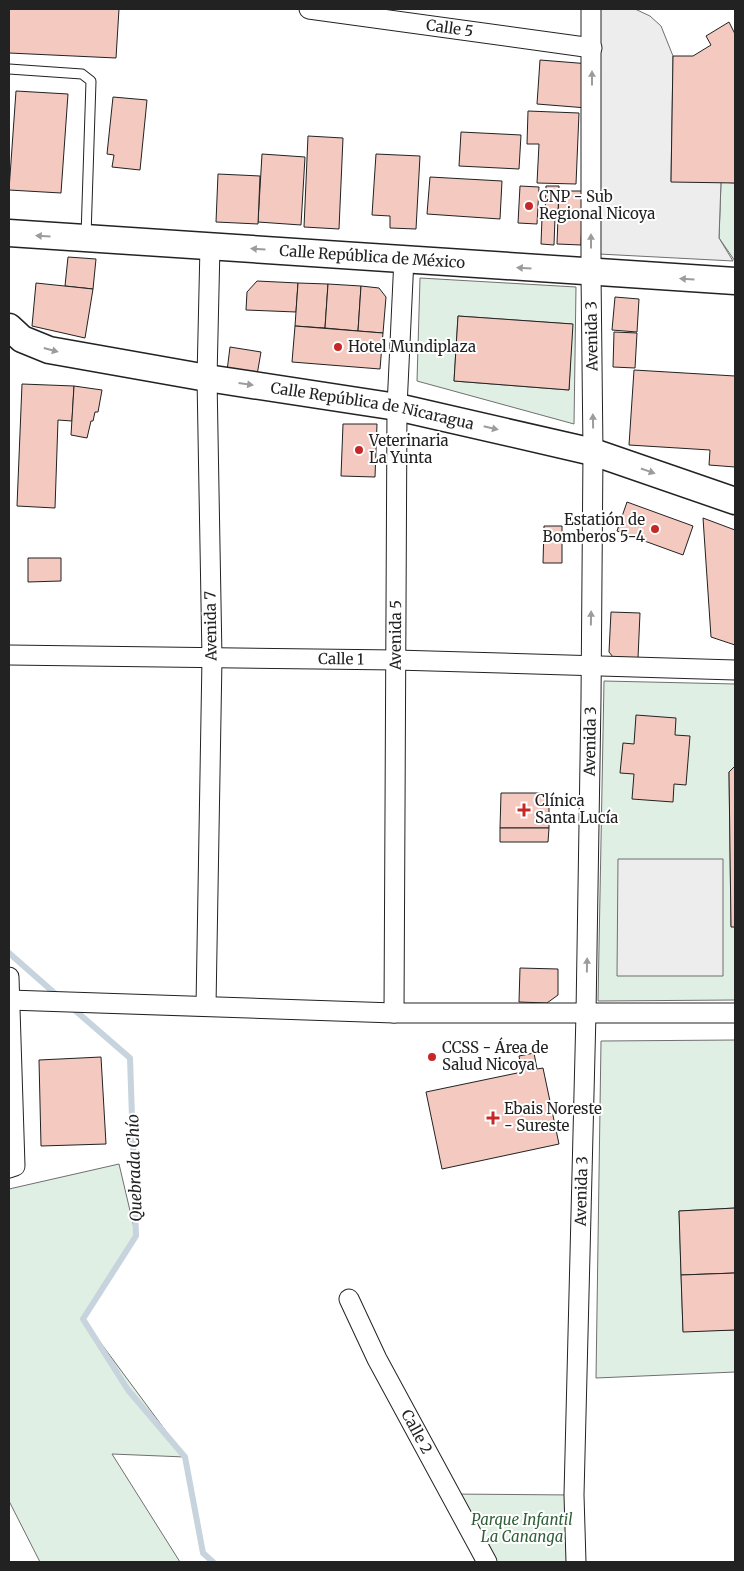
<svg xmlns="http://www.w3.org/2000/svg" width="744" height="1571" viewBox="0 0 744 1571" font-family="Merriweather,serif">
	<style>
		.green { fill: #e0efe3; stroke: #6f6f6f; fill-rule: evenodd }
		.parking { fill: #ededed; stroke: #6f6f6f }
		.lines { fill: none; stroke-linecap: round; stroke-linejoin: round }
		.stream { stroke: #c7d3dd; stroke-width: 6 }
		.building { fill: #f3c9c0; stroke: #222 }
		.service-casing { stroke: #222; stroke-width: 11 }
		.minor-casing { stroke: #222; stroke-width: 21 }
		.secondary-casing { stroke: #222; stroke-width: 29 }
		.service { stroke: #fff; stroke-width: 9 }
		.minor { stroke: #fff; stroke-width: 19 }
		.secondary { stroke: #fff; stroke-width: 26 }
		.oneway { fill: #9c9c9c }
		.poi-dot { fill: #c62828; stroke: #fff; stroke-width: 2 }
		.labels { text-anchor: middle; stroke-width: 4; stroke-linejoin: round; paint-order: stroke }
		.street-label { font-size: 15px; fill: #222; stroke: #fff }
		.poi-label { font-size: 15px; fill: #222; stroke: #fff; text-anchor: start }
		.park-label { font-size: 15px; font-style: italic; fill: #2f5e38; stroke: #fff }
		.water-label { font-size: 16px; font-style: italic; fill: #222; stroke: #fff }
	</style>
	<rect width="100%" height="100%" fill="#fff"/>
	<g class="green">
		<polygon points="721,182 735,183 735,261 719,238"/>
		<path d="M420,278L576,287L574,424L417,381ZM458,316L572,324L569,390L454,381Z"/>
		<polygon points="604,681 735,684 735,766 729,772 731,926 735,927 735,1000 598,1001"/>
		<polygon points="735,1040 735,1208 679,1211 683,1331 735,1330 735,1372 596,1378 601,1041"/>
		<polygon points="119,1164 136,1236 83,1319 185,1457 112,1454 180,1562 40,1562 9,1501 9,1189"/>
		<polygon points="449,1494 574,1495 576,1562 487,1562"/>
	</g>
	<g class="parking">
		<polygon points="600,9 635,9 650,16 661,26 673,56 671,181 721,182 719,238 733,261 599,254"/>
		<polygon points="618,859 723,859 723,976 617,976"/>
	</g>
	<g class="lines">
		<g class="stream">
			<polyline points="9,953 59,997"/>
			<polyline points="70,1006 130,1058 136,1236 83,1319 128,1390 185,1457 203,1553 213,1562"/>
		</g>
	</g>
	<g class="building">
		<polygon points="9,9 119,9 116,58 9,53"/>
		<polygon points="729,22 735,34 735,183 671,182 673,56 693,56 711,45 706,36"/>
		<polygon points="540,60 590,64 587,108 537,104"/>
		<polygon points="16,91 68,94 61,193 9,190"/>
		<polygon points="113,97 147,100 140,170 112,167 114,155 107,154"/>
		<polygon points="528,111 579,113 576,184 537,183 539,144 527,144"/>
		<polygon points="461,132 521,135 519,169 459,166"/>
		<polygon points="308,136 343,138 339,229 304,227"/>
		<polygon points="262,154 305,157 301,225 258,222"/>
		<polygon points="376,154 420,156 416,229 390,228 390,216 372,215"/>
		<polygon points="218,174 260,176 258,224 216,222"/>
		<polygon points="430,177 502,181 500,219 427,214"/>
		<polygon points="520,186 539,187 537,224 518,223"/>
		<polygon points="546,186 559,186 558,215 545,215"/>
		<polygon points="559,191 583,191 581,245 557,244"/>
		<polygon points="542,218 555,218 554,245 541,244"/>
		<polygon points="68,257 96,259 93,289 65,286"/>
		<polygon points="257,281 298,283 296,312 246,310 247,292"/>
		<polygon points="36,283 93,289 85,338 32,326"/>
		<polygon points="298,283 328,284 325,328 295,326"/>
		<polygon points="328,284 361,286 358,331 325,328"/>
		<polygon points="361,286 379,288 386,297 383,333 358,331"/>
		<polygon points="615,297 639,299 637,332 612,330"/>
		<polygon points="458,316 573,324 569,390 454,381"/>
		<polygon points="295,326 383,333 380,369 292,362"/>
		<polygon points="614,332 637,333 635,368 613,367"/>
		<polygon points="230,347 261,352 257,375 227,371"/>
		<polygon points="634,370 735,376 735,467 709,465 710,450 629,445"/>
		<polygon points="22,384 74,386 72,421 58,420 55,508 17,506"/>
		<polygon points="74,386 102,390 98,412 95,412 93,421 91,421 87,438 71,435"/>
		<polygon points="343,424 377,424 375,477 341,476"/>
		<polygon points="627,502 693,526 683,555 617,531"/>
		<polygon points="703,518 735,530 735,645 711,637"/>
		<polygon points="544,526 562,526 562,563 543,563"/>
		<polygon points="28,558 61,558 61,581 28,582"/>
		<polygon points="611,612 640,613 638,658 613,657 609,652"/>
		<polygon points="636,715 676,718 675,735 690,736 686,785 674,784 673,802 632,799 634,774 620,773 623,743 634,744"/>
		<polygon points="735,766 735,927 731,927 729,772"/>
		<polygon points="501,793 549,793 549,828 500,828"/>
		<polygon points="500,828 549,828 548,842 500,842"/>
		<polygon points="520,968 558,969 558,995 547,1003 519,1002"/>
		<polygon points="534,1053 537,1069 543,1068 559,1144 442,1169 426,1092 522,1072 519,1056"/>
		<polygon points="101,1057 106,1144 41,1146 39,1060"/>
		<polygon points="735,1208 735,1273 681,1275 679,1211"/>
		<polygon points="735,1273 735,1330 683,1332 681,1275"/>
	</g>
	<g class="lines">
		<g class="service-casing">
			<polyline id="service" points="9,69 82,74 91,81 86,236"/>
		</g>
		<g class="minor-casing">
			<g id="minor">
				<path id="s1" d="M309,9L592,48"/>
				<path id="s2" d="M9,655L396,660L735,670"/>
				<polyline points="9,977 15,1166 9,1168"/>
				<polyline points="9,1000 394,1013 735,1013"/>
				<polyline points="206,1006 212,658 207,378 210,246"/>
				<path id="s3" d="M394,1013L397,407L404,258"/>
				<path id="s4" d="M349,1299L377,1359L487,1562"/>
				<path id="s5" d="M576,1562L574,1495L586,1013L591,699L593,452L591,273V9"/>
			</g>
		</g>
		<g class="secondary-casing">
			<g id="secondary">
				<path id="s6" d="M9,233L735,281"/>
				<path id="s7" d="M9,327L22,339L49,350L207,378L397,407L593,452L735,501"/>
			</g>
		</g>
		<use href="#service" class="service"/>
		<use href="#minor" class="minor"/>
		<use href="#secondary" class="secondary"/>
	</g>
	<defs><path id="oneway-solid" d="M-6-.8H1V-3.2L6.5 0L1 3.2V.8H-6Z" transform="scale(1.25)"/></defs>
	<g class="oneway">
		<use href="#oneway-solid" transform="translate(592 78) rotate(-90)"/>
		<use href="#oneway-solid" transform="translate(43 236) rotate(-176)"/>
		<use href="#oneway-solid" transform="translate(591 241) rotate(-90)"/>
		<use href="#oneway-solid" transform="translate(258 249) rotate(-176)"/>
		<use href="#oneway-solid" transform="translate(524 268) rotate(-176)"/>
		<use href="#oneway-solid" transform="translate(687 279) rotate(-177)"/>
		<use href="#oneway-solid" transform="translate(51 350) rotate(15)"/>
		<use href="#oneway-solid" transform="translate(246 384) rotate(8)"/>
		<use href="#oneway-solid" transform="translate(593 421) rotate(-91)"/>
		<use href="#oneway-solid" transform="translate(491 428) rotate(13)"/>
		<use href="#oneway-solid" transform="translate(648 471) rotate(19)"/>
		<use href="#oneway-solid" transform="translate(591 618) rotate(-89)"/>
		<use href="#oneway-solid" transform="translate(587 965) rotate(-89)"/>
	</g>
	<g class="poi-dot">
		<circle cx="529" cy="206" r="5"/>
		<circle cx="338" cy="347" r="5"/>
		<circle cx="359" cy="450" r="5"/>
		<circle cx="655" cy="529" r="5"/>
		<path d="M521.5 802.5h5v5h5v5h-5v5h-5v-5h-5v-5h5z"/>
		<circle cx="432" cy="1057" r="5"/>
		<path d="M490.5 1110.5h5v5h5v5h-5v5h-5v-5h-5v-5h5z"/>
	</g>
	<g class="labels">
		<g class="street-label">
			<text dy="5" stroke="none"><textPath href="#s1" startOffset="142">Calle 5</textPath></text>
			<text dy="5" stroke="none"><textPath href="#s6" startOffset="364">Calle República de México</textPath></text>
			<text transform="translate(592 336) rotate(-91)" y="5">Avenida 3</text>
			<text dy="5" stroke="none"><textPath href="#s7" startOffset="375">Calle República de Nicaragua</textPath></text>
			<text transform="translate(211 626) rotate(-91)" y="5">Avenida 7</text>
			<text dy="5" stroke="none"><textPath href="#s3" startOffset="378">Avenida 5</textPath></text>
			<text dy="5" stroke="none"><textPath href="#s2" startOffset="332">Calle 1</textPath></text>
			<text dy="5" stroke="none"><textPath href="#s5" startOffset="821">Avenida 3</textPath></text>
			<text dy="5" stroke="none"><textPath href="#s5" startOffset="371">Avenida 3</textPath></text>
			<text dy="5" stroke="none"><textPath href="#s4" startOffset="149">Calle 2</textPath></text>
		</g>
		<g class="poi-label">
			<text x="539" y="202">CNP - Sub<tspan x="539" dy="17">Regional Nicoya</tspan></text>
			<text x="348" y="352">Hotel Mundiplaza</text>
			<text x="369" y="446">Veterinaria<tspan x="369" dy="17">La Yunta</tspan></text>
			<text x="645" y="525" text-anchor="end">Estatión de<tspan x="645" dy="17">Bomberos 5-4</tspan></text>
			<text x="535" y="806">Clínica<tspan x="535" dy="17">Santa Lucía</tspan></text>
			<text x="442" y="1053">CCSS - Área de<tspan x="442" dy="17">Salud Nicoya</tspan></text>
			<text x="504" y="1114">Ebais Noreste<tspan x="504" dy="17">- Sureste</tspan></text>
		</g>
		<g class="park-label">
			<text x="522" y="1525">Parque Infantil<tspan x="522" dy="17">La Cananga</tspan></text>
		</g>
		<g class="water-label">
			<text transform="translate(134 1168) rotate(-92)" y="6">Quebrada Chío</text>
		</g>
	</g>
	<rect width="744" height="1571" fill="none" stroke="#222222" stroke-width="20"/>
</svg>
